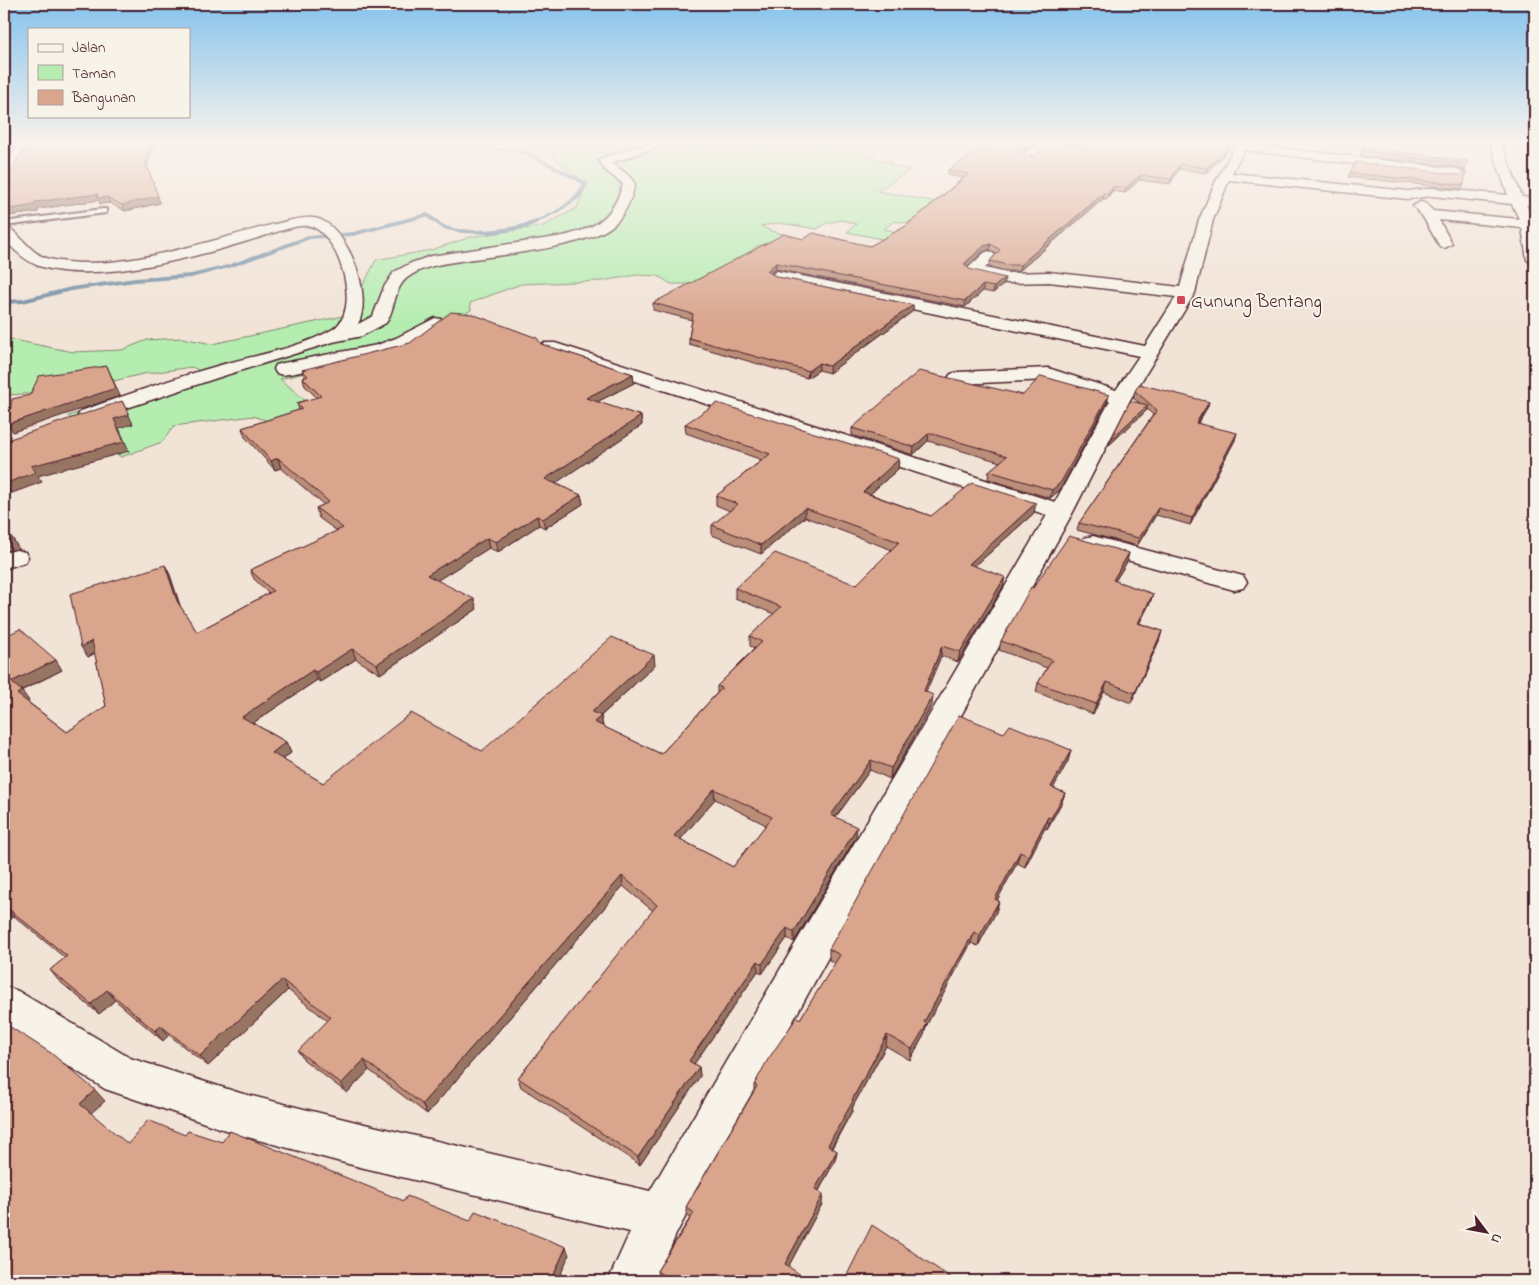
<svg xmlns="http://www.w3.org/2000/svg" width="1539" height="1285" viewBox="0 0 1539 1285" font-family="'Indie Flower',sans-serif">
	<style>
		.green { fill: #b5edb1; stroke: #80866e }
		.lines { fill: none; stroke-linecap: round; stroke-linejoin: round }
		.stream { fill: #758fa4; fill-rule: evenodd }
		.service-casing { stroke: #4a1f2b; stroke-width: 4 }
		.minor-casing { stroke: #4a1f2b; stroke-width: 3 }
		.service { fill: #f7f3e8; fill-rule: evenodd }
		.minor { fill: #f7f3e8; fill-rule: evenodd }
		.wall { fill: #bb8e79; stroke: #4a1f2b; fill-rule: evenodd }
		.shaded-wall { fill: #987463; stroke: #4a1f2b }
		.building { fill: #d9a58d; stroke: #4a1f2b; fill-rule: evenodd }
		.poi-dot { fill: #d1495b; stroke: #f7f3e8; stroke-width: 2 }
		.labels { text-anchor: middle; stroke-width: 4; stroke-linejoin: round; paint-order: stroke }
		.far-poi-label { font-size: 19px; fill: #4a1f2b; stroke: #f7f3e8; text-anchor: start }
	</style>
	<rect width="100%" height="100%" fill="#f1e3d6"/>
	<filter id="ink" filterUnits="userSpaceOnUse"><feTurbulence type="fractalNoise" baseFrequency=".02" numOctaves="2"/><feDisplacementMap in="SourceGraphic" scale="10" xChannelSelector="R" yChannelSelector="G"/><feConvolveMatrix kernelMatrix="1 2 1 2 8 2 1 2 1" color-interpolation-filters="sRGB"/></filter>
	<g filter="url(#ink)">
		<polygon class="green" points="542,143 888,143 875,150 872,159 891,162 890,165 910,170 877,191 943,203 907,223 894,221 884,229 923,238 912,245 847,232 856,224 842,220 827,223 817,229 779,223 761,226 768,230 784,234 773,241 755,247 749,256 695,284 671,284 658,276 637,275 602,281 521,284 470,303 471,310 456,320 389,352 280,379 319,412 274,423 253,416 174,426 162,442 121,457 68,416 202,372 192,367 143,374 67,392 4,395 4,338 73,352 122,350 147,340 182,338 212,344 348,315 376,260 431,250 471,237 543,226 577,208 586,184 553,157 554,153"/>
		<g class="lines">
			<path class="stream" d="M452,143H462L528,152L589,183L580,198L557,213L527,228L495,234L462,233L443,229L426,217L353,236L310,239L232,267L191,278L135,282L71,291L23,303L4,304V300L23,299L71,287L135,278L191,274L228,265L307,236L353,232L427,213C434,216 439,223 446,226C454,230 465,229 473,230C511,231 563,219 583,184L525,154Z"/>
			<g class="service-casing">
				<polygon id="service" points="103,209 106,209 106,213 4,226 4,222"/>
			</g>
			<g class="minor-casing">
				<g id="minor">
					<polygon points="20,143 32,143 8,182 4,183 4,169"/>
					<path d="M651,143H668L612,163L628,175L635,184C631,200 625,216 612,226C585,248 497,255 460,261C442,264 422,266 407,278C394,288 395,310 386,323L362,336L333,342L220,377L88,421L81,419L78,415L81,411C126,395 171,379 217,366C255,355 299,349 333,329C362,311 340,238 313,227C302,223 284,230 273,233C212,253 100,286 39,266C25,261 14,250 4,239V226C19,230 29,254 49,259C119,276 223,235 292,220C302,218 314,216 323,221C350,235 373,296 358,324L373,316L384,287L394,272L411,263L431,256L563,236C597,228 612,218 623,184L605,170L599,161L601,158Z"/>
					<polygon points="1041,143 1054,143 1032,159 1024,159 1024,153"/>
					<polygon points="1060,143 1095,143 1080,148 1062,145"/>
					<polygon points="1237,143 1458,169 1464,173 1458,177 1244,150 1232,173 1408,191 1432,188 1508,195 1490,143 1501,143 1522,197 1535,198 1535,206 1526,205 1535,221 1535,265 1527,260 1522,228 1439,220 1452,244 1445,248 1440,247 1423,217 1413,206 1420,202 1425,203 1433,211 1519,219 1512,204 1432,196 1408,199 1229,180 1213,220 1195,293 1131,398 1073,512 677,1232 656,1281 608,1281 630,1232 356,1166 240,1135 105,1089 4,1025 4,986 18,991 130,1058 240,1093 356,1122 650,1191 1047,515 543,351 540,347 543,343 555,343 1055,502 1110,401 1047,380 958,384 951,382 948,378 951,374 958,372 1048,368 1116,390 1139,356 777,281 769,276 777,271 1145,346 1176,297 1049,282 1007,283 969,273 966,270 984,253 989,251 997,256 985,268 1007,273 1049,272 1180,287 1199,220 1215,183"/>
					<path d="M435,318L441,319L444,323C421,356 322,368 283,375L276,373L274,369L276,365L283,363L377,345L396,338Z"/>
					<polygon points="1093,536 1243,576 1247,582 1243,588 1234,590 1084,548 1081,543 1084,538"/>
					<polygon points="16,550 25,552 28,557 25,562 4,569 4,553"/>
				</g>
			</g>
			<use href="#service" class="service"/>
			<use href="#minor" class="minor"/>
		</g>
		<g class="wall">
			<polygon points="992,143 1038,143 1024,151 1023,155 1033,156 1088,143 1233,143 1232,146 1206,173 1179,169 1170,184 1139,180 1125,193 1112,191 1107,199 1103,199 1019,271 1007,271 989,267 990,261 996,254 990,249 983,252 967,267 969,269 1004,284 993,293 983,291 965,307 776,269 771,273 777,277 913,305 913,311 829,373 819,370 807,378 689,344 689,338 692,320 653,310 653,303 804,239 870,246 906,226 963,178 948,175 948,170"/>
			<polygon points="1362,151 1467,161 1466,167 1464,171 1458,167 1360,156"/>
			<polygon points="147,166 160,203 125,211 110,203 100,204 99,200 38,209 38,212 7,216 4,190"/>
			<polygon points="1350,173 1464,185 1462,189 1348,177"/>
			<path d="M541,344L633,374L634,383L597,402L641,416L642,425L555,483L581,495L583,504L545,528L539,525L498,552L489,548L437,580L477,609L380,674L356,659L320,682L317,680L253,723L286,742L291,753L282,759L323,783L482,751L655,665L601,716L602,726L661,754L717,693V686L755,648L750,646V636L774,614L735,598V588L856,585L892,550L805,517L761,554L712,535V525L730,511L716,505V496L762,460L686,433L685,424L899,459L898,469L870,494L931,516L1034,513L975,566L1003,587L958,662L941,656L926,692L932,705L890,779L870,770L836,817L856,837L794,942L787,938L762,974L758,971L694,1064L699,1067L700,1076L640,1165L521,1087L518,1078L653,911L623,886L427,1114L369,1070L347,1093L304,1060L298,1051L328,1021L288,990L208,1066L169,1035L163,1041L115,1000L99,1014L58,980L50,970L65,958L14,916L12,918L4,911V637L62,670L21,691L29,701L28,702L67,732L106,706L95,653L88,657L165,565L170,575L180,606L197,632L269,593L254,579L250,570L337,531L319,518L316,508L324,505L281,468L275,470L245,437L242,428L299,410L297,403L317,398L305,386L303,378L304,377L302,370ZM715,799L766,825L733,867L680,839Z"/>
			<polygon points="1135,391 1209,402 1207,408 1198,423 1235,440 1190,525 1156,515 1137,546 1077,530 1079,523 1153,415 1147,409 1146,411 1109,445 1111,439 1140,403 1133,398"/>
			<polygon points="1023,395 1109,395 1107,402 1060,490 1050,498 988,479 989,471 1000,462 928,441 913,455 852,435 852,428"/>
			<polygon points="1127,562 1115,581 1153,594 1150,603 1139,623 1162,631 1159,641 1131,703 1104,692 1093,714 1036,692 1038,683 1047,668 999,650 1001,641 1033,588"/>
			<polygon points="1004,733 1071,750 1068,761 1053,788 1065,793 1061,804 1047,829 1045,828 1025,867 1017,863 997,900 999,901 996,912 978,946 971,943 927,1024 924,1035 910,1060 886,1046 853,1106 852,1111 832,1148 837,1151 835,1160 819,1191 822,1204 788,1267 809,1281 661,1281 659,1280 657,1271 690,1218 688,1216 686,1207 754,1090 754,1085 800,1019 835,964 829,960 829,949"/>
		</g>
		<g class="shaded-wall">
			<polygon points="12,143 18,143 4,166 4,156"/>
			<polygon points="151,143 155,143 147,166 160,203 125,211 122,205 145,161"/>
			<polygon points="1030,143 1038,143 1023,151 1024,147"/>
			<polygon points="1232,143 1233,143 1232,146 1206,173 1207,168"/>
			<polygon points="1180,164 1179,169 1170,184 1171,179"/>
			<polygon points="1140,175 1139,180 1125,193 1126,188"/>
			<polygon points="1114,186 1112,191 1107,199 1108,194"/>
			<polygon points="1104,193 1103,199 1019,271 1020,265"/>
			<polygon points="97,194 107,197 110,203 100,204 99,200 38,209 38,212 7,216 4,210 35,202"/>
			<polygon points="991,244 990,249 983,252 965,269 965,263 984,246"/>
			<polygon points="776,263 776,269 767,277 767,271"/>
			<polygon points="1005,278 1004,284 993,293 994,287"/>
			<polygon points="983,285 983,291 965,307 965,301"/>
			<polygon points="913,305 913,311 829,373 829,366"/>
			<polygon points="819,363 819,370 807,378 808,371"/>
			<polygon points="107,366 120,396 13,432 8,424"/>
			<polygon points="633,374 634,383 587,407 586,398"/>
			<polygon points="1109,395 1107,402 1060,490 1050,498 1052,490"/>
			<polygon points="122,401 133,424 119,428 129,451 38,476 42,482 4,496 4,484 31,466 114,419"/>
			<polygon points="1209,402 1207,408 1194,429 1196,423"/>
			<polygon points="1148,405 1146,411 1109,445 1111,439"/>
			<polygon points="641,416 642,425 547,489 545,479"/>
			<polygon points="929,433 928,441 913,455 914,447"/>
			<polygon points="1237,433 1235,440 1190,525 1192,518"/>
			<polygon points="278,458 281,468 275,470 271,461"/>
			<polygon points="899,459 898,469 862,501 863,492"/>
			<polygon points="581,495 583,504 545,528 543,519"/>
			<polygon points="1036,503 1034,513 967,573 969,564"/>
			<polygon points="805,508 805,517 761,554 761,545"/>
			<polygon points="1158,508 1156,515 1137,546 1139,538"/>
			<polygon points="537,516 539,525 498,552 496,542"/>
			<polygon points="487,538 489,548 430,585 427,575"/>
			<polygon points="13,539 19,549 4,551 4,540"/>
			<polygon points="1129,553 1127,562 1110,589 1113,580"/>
			<polygon points="165,565 170,575 182,611 177,601"/>
			<polygon points="1005,577 1003,587 958,662 960,652"/>
			<polygon points="1153,594 1150,603 1135,632 1138,623"/>
			<polygon points="474,599 477,609 380,674 377,664"/>
			<polygon points="1162,631 1159,641 1131,703 1135,693"/>
			<polygon points="92,641 98,651 88,657 81,647"/>
			<polygon points="942,646 941,656 922,702 924,691"/>
			<polygon points="352,649 356,659 320,682 316,672"/>
			<polygon points="654,655 655,665 594,722 592,712"/>
			<polygon points="56,660 62,670 18,692 11,682"/>
			<polygon points="313,670 317,680 247,727 242,717"/>
			<polygon points="1107,682 1104,692 1093,714 1096,704"/>
			<polygon points="22,691 29,701 24,704 17,694"/>
			<polygon points="933,695 932,705 890,779 891,768"/>
			<polygon points="601,716 603,726 594,722"/>
			<polygon points="286,742 291,753 277,763 272,753"/>
			<polygon points="1071,750 1068,761 1048,798 1051,787"/>
			<polygon points="871,760 870,770 830,825 831,815"/>
			<polygon points="714,789 715,799 675,846 674,836"/>
			<polygon points="1065,793 1061,804 1047,829 1051,818"/>
			<polygon points="1048,817 1045,828 1025,867 1028,856"/>
			<polygon points="857,827 856,837 794,942 794,932"/>
			<polygon points="1020,852 1017,863 992,910 995,899"/>
			<polygon points="622,876 623,886 427,1114 422,1104"/>
			<polygon points="999,901 996,912 978,946 980,935"/>
			<polygon points="5,906 14,916 12,918 4,908 4,907"/>
			<polygon points="787,928 787,938 762,974 762,964"/>
			<polygon points="974,932 971,943 925,1028 927,1024 924,1035 910,1060 912,1049 924,1022"/>
			<polygon points="758,961 758,971 690,1070 689,1061"/>
			<polygon points="282,980 288,990 208,1066 200,1056"/>
			<polygon points="107,990 115,1000 99,1014 91,1004"/>
			<polygon points="161,1026 169,1035 163,1041 155,1031"/>
			<polygon points="887,1035 886,1046 853,1106 852,1111 827,1155 828,1145 852,1100"/>
			<polygon points="364,1060 369,1070 347,1093 341,1084"/>
			<polygon points="699,1067 700,1076 640,1165 638,1157"/>
			<polygon points="95,1090 105,1101 90,1114 80,1104"/>
			<polygon points="837,1151 835,1160 815,1198 815,1189"/>
			<polygon points="823,1194 822,1204 785,1273 785,1264"/>
			<polygon points="566,1247 569,1255 558,1281 551,1281"/>
			<polygon points="89,1278 94,1281 87,1281"/>
		</g>
		<g class="building">
			<polygon points="4,143 12,143 4,156"/>
			<polygon points="27,143 151,143 145,161 158,196 122,205 107,197 98,198 97,194 35,202 35,205 4,210 5,184 4,184 4,178 6,178"/>
			<polygon points="992,143 1030,143 1024,147 1023,155 1033,156 1052,143 1066,143 1081,145 1088,143 1232,143 1207,168 1180,164 1171,179 1140,175 1126,188 1114,186 1108,194 1104,193 1020,265 1008,265 990,261 1000,250 991,244 984,246 965,263 965,265 969,269 1005,278 994,287 983,285 965,301 776,263 767,271 777,277 913,305 829,366 819,363 808,371 689,338 693,314 653,303 784,234 804,239 813,233 870,246 906,226 969,174 948,170"/>
			<polygon points="1364,147 1467,161 1466,167 1460,163 1362,151"/>
			<polygon points="1356,162 1460,175 1466,171 1464,185 1350,173"/>
			<path d="M451,312L472,314L537,338L541,344L633,374L586,398L641,416L545,479L581,495L543,519L537,516L496,542L487,538L427,575L474,599L377,664L352,649L316,672L313,670L242,717L286,742L272,753L323,783L411,713L482,751L612,637L654,655L592,712L601,716L594,722L661,754L722,688L717,686L762,642L750,636L781,607L735,588L775,553L856,585L899,542L805,508L761,545L712,525L738,504L716,496L770,454L685,424L717,403L899,459L863,492L931,516L972,483L1036,503L969,564L1005,577L960,652L942,646L924,691L933,695L891,768L871,760L831,815L857,827L794,932L787,928L762,964L758,961L689,1061L699,1067L638,1157L518,1078L657,905L622,876L422,1104L364,1060L341,1084L298,1051L331,1017L282,980L200,1056L161,1026L155,1031L107,990L91,1004L50,970L67,956L5,906L4,907V637L20,629L56,660L11,682L22,691L17,694L67,732L106,706L92,641L81,647L70,594L165,565L177,601L197,632L273,591L250,570L343,528L316,508L329,502L278,458L271,461L242,428L302,409L297,403L321,396L303,378L308,376L302,370L410,343ZM714,789L772,817L733,867L674,836Z"/>
			<polygon points="107,366 116,388 8,424 12,399 30,395 39,376"/>
			<polygon points="919,371 1023,395 1041,376 1109,395 1061,482 1052,490 989,471 1007,456 929,433 914,447 852,428"/>
			<polygon points="1139,384 1209,402 1196,423 1237,433 1192,518 1158,508 1139,538 1079,523 1157,410 1135,391"/>
			<polygon points="122,401 129,415 114,419 124,442 31,466 36,472 4,484 4,441"/>
			<polygon points="1130,401 1148,405 1111,439"/>
			<polygon points="4,527 13,539 4,540"/>
			<polygon points="1069,536 1129,553 1113,580 1153,594 1138,623 1162,631 1135,693 1107,682 1096,704 1038,683 1052,660 1001,641 1031,587 1033,588"/>
			<polygon points="959,715 1004,733 1010,725 1071,750 1051,787 1065,793 1051,818 1048,817 1028,856 1020,852 995,899 999,901 980,935 974,932 924,1022 927,1024 912,1049 887,1035 852,1100 853,1101 828,1145 837,1151 815,1189 823,1194 785,1264 809,1281 661,1281 664,1276 657,1271 694,1213 686,1207 757,1086 754,1085 767,1061 797,1017 800,1019 840,955 829,949"/>
			<polygon points="4,1023 51,1053 95,1090 80,1104 128,1144 148,1120 185,1135 188,1131 222,1142 230,1131 404,1201 407,1196 470,1221 475,1211 566,1247 551,1281 97,1281 89,1278 87,1281 4,1281"/>
			<polygon points="872,1225 956,1281 844,1281"/>
		</g>
	</g>
	<linearGradient id="sky" x2="0" y2="1"><stop stop-color="#85c3ed"/><stop offset="0.44" stop-color="#f9f2ed"/><stop offset="1" stop-color="#f9f2ed" stop-opacity="0"/></linearGradient>
	<rect width="1539" height="323" fill="url(#sky)"/>
	<rect class="poi-dot" x="1176" y="295" width="10" height="10" rx="2.5"/>
	<g class="labels">
		<g class="far-poi-label">
			<text x="1191" y="307">Gunung Bentang</text>
		</g>
	</g>
	<rect width="1539" height="1285" fill="none" stroke="#f7f3e8" stroke-width="20"/>
	<rect x="10" y="10" width="1519" height="1265" fill="none" stroke="#4a1f2b" stroke-width="2" filter="url(#ink)"/>
	<rect x="28" y="28" width="162" height="90" fill="#f7f3e8" stroke="#b29e9c"/>
	<rect x="38" y="44" width="25" height="8" fill="#f7f3e8" stroke="#b29e9c"/>
	<text x="72" y="52" font-size="15" fill="#4a1f2b">Jalan</text>
	<rect x="38" y="65" width="25" height="15" fill="#b5edb1" stroke="#b29e9c"/>
	<text x="72" y="78" font-size="15" fill="#4a1f2b">Taman</text>
	<rect x="38" y="90" width="25" height="15" fill="#d9a58d" stroke="#b29e9c"/>
	<text x="72" y="102" font-size="15" fill="#4a1f2b">Bangunan</text>
	<g transform="translate(1486 1232) rotate(122)" stroke="#f7f3e8" stroke-width="4" paint-order="stroke">
	<path d="M0-4L9 19L0 12L-9 19Z" fill="#4a1f2b"/>
	<text y="-8" font-size="14" font-weight="bold" text-anchor="middle" fill="#4a1f2b">U</text>
	</g>
</svg>
